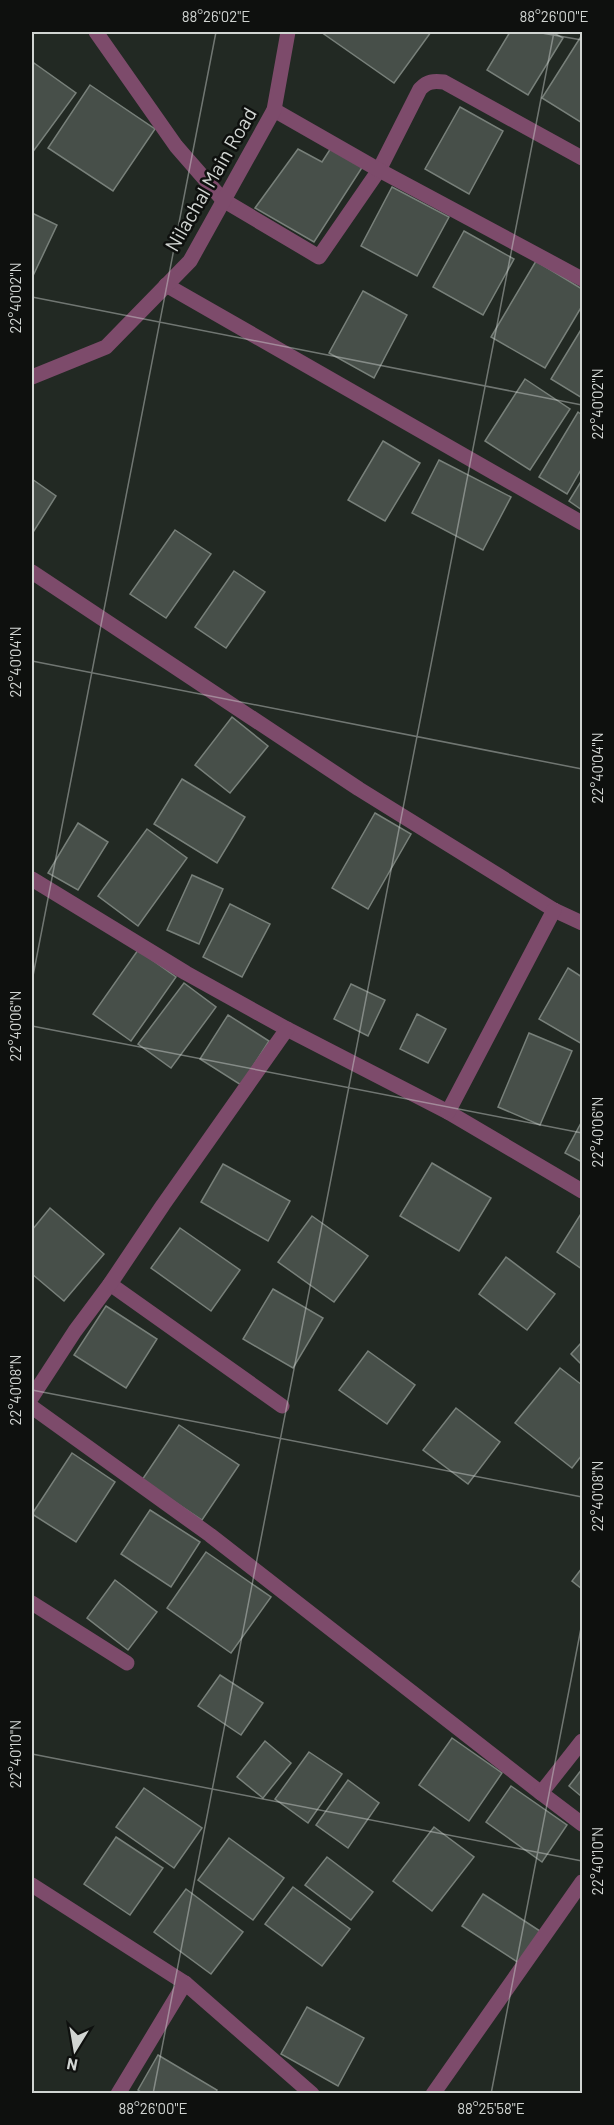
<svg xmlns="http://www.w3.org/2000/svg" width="614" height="2125" font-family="Barlow,sans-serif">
<rect width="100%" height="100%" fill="#222923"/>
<g fill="#474f49" stroke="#78807a" stroke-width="1.5">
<polygon points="321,32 431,32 394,83"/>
<polygon points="510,32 552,32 563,38 528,95 487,70"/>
<polygon points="580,38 582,40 582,123 542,98"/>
<polygon points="34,63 76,93 32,153 32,67"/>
<polygon points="90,85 155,129 113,191 48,148"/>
<polygon points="460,107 503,131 469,194 425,169"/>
<polygon points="331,148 363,166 314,242 255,208 298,149 322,162"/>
<polygon points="392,187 449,217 417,276 361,246"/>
<polygon points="32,213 57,225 32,278"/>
<polygon points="464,231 514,259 483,315 433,287"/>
<polygon points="536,261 582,289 582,306 545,368 491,337"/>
<polygon points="363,291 407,315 374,378 329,353"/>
<polygon points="582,328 582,398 551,379"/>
<polygon points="525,379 570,409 530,470 485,441"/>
<polygon points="578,412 582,415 582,468 567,494 539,477"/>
<polygon points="383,441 420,463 385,521 348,500"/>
<polygon points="439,460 511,497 483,550 412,513"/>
<polygon points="32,479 56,496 32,534"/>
<polygon points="582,480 582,510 569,501"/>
<polygon points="175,530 211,554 166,618 130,594"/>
<polygon points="234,571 265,592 226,648 195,627"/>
<polygon points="232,717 268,746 230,793 195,765"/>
<polygon points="182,779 245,817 217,863 154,824"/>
<polygon points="375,813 411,834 368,909 332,888"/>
<polygon points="78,823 108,842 78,890 48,873"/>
<polygon points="147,829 187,858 138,926 98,896"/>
<polygon points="192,875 223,889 199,944 167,930"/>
<polygon points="230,904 270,924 242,977 203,957"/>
<polygon points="138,950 176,977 131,1041 93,1014"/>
<polygon points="568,968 582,977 582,1044 539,1019"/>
<polygon points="184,983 216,1007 171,1068 138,1044"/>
<polygon points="351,984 385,1000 368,1036 334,1019"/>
<polygon points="417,1014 446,1029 428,1063 400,1049"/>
<polygon points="228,1015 269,1041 241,1085 200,1059"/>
<polygon points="529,1033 572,1051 540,1125 498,1107"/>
<polygon points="582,1121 582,1162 565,1153"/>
<polygon points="432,1163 491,1198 459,1251 400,1216"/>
<polygon points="223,1164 290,1201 268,1241 201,1202"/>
<polygon points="50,1208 104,1254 64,1301 32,1274 32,1230"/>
<polygon points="582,1212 582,1269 557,1252"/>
<polygon points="312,1216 368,1256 334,1302 278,1262"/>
<polygon points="180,1228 240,1270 211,1311 151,1268"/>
<polygon points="506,1257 555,1294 527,1330 479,1294"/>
<polygon points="273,1289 323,1318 293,1368 243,1339"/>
<polygon points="106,1306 157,1339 126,1388 74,1355"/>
<polygon points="582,1342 582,1365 571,1354"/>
<polygon points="368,1351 415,1385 387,1424 339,1390"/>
<polygon points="560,1368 582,1385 582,1455 572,1468 515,1423"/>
<polygon points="456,1408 500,1442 468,1484 423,1450"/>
<polygon points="179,1425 239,1465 202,1520 142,1480"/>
<polygon points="72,1453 115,1482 76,1542 32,1514"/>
<polygon points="150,1510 200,1542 171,1587 121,1554"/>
<polygon points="206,1552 271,1597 231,1653 167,1608"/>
<polygon points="582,1568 582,1589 572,1581"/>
<polygon points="115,1580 157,1612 128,1650 87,1618"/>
<polygon points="220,1675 263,1703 241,1735 198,1706"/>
<polygon points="452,1738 502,1773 469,1821 419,1785"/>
<polygon points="265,1741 291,1763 263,1798 237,1777"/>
<polygon points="309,1752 342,1774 308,1823 275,1799"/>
<polygon points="582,1769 582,1797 569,1786"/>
<polygon points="348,1780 379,1803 348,1848 316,1825"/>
<polygon points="511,1786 567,1825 542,1862 486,1822"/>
<polygon points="144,1788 202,1828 174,1868 116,1827"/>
<polygon points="434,1827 474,1857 432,1911 393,1881"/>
<polygon points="116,1837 163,1868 130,1915 84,1884"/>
<polygon points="229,1838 284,1878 253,1920 198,1880"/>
<polygon points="327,1857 373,1892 351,1920 305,1885"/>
<polygon points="293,1887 350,1929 322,1966 265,1924"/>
<polygon points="186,1889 243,1932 211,1974 154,1932"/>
<polygon points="483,1894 543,1933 522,1965 462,1926"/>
<polygon points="307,2007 364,2038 338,2086 281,2054"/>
<polygon points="158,2055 217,2090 215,2094 144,2094 138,2090"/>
</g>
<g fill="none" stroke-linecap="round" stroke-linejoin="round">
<g stroke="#7d4b6b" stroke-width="15">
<path d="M96 32 176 146 223 200 319 257 379 170 420 89C428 81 433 81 444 82L582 158"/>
<polyline points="274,110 379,170 582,279"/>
<polyline points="166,285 582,523"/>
<polyline points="32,377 106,347 190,261 274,110 288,32"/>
<polyline points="32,572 359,789 554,910 582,923"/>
<polyline points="32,879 186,973 287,1029 448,1112 582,1191"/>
<polyline points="448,1112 554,910"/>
<polyline points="110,1284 282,1406"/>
<polyline points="32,1397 75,1331 110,1284 163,1205 287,1029"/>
<polyline points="32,1407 210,1535 541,1793"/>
<polyline points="32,1603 127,1663"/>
<polyline points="582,1741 541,1793 582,1824"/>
<polyline points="32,1885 185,1983 312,2094"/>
<polyline points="118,2094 185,1983"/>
<polyline points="433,2094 582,1882"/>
</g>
</g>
<path fill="none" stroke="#d1d5d2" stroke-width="1.5" stroke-opacity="0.45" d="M536 32 582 40M32 297 582 405M32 661 582 769M32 981 216 32M32 1026 582 1133M32 1390 582 1497M32 1754 582 1861M153 2094 554 32M491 2094 582 1623"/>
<g text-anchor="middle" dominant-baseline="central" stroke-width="5" stroke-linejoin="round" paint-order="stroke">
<g font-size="20" fill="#d1d5d2" stroke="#0e100e">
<text transform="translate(210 179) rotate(-60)">Nilachal Main Road</text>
</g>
</g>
<rect width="614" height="2125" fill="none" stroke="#0e100e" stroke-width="66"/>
<g transform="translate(75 2050) rotate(191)" stroke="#0e100e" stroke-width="4.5" paint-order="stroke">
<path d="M0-4.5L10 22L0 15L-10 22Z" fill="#d1d5d2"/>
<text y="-9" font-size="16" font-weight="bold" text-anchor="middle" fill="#d1d5d2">N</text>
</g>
<rect x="33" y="33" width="548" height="2059" fill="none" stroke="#d1d5d2" stroke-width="2"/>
<g font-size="15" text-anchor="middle" fill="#d1d5d2">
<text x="216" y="22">88°26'02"E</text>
<text x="554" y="22">88°26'00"E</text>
<text transform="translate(16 298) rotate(-90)" y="5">22°40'02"N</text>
<text transform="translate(598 404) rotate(-90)" y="5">22°40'02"N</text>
<text transform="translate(16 662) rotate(-90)" y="5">22°40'04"N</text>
<text transform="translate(598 768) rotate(-90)" y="5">22°40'04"N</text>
<text transform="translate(16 1026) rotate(-90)" y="5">22°40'06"N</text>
<text transform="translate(598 1132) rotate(-90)" y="5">22°40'06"N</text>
<text transform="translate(16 1390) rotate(-90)" y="5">22°40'08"N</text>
<text transform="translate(598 1496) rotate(-90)" y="5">22°40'08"N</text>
<text transform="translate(16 1754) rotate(-90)" y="5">22°40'10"N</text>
<text transform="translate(598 1861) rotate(-90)" y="5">22°40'10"N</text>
<text x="153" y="2114">88°26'00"E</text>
<text x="491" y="2114">88°25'58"E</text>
</g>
</svg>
